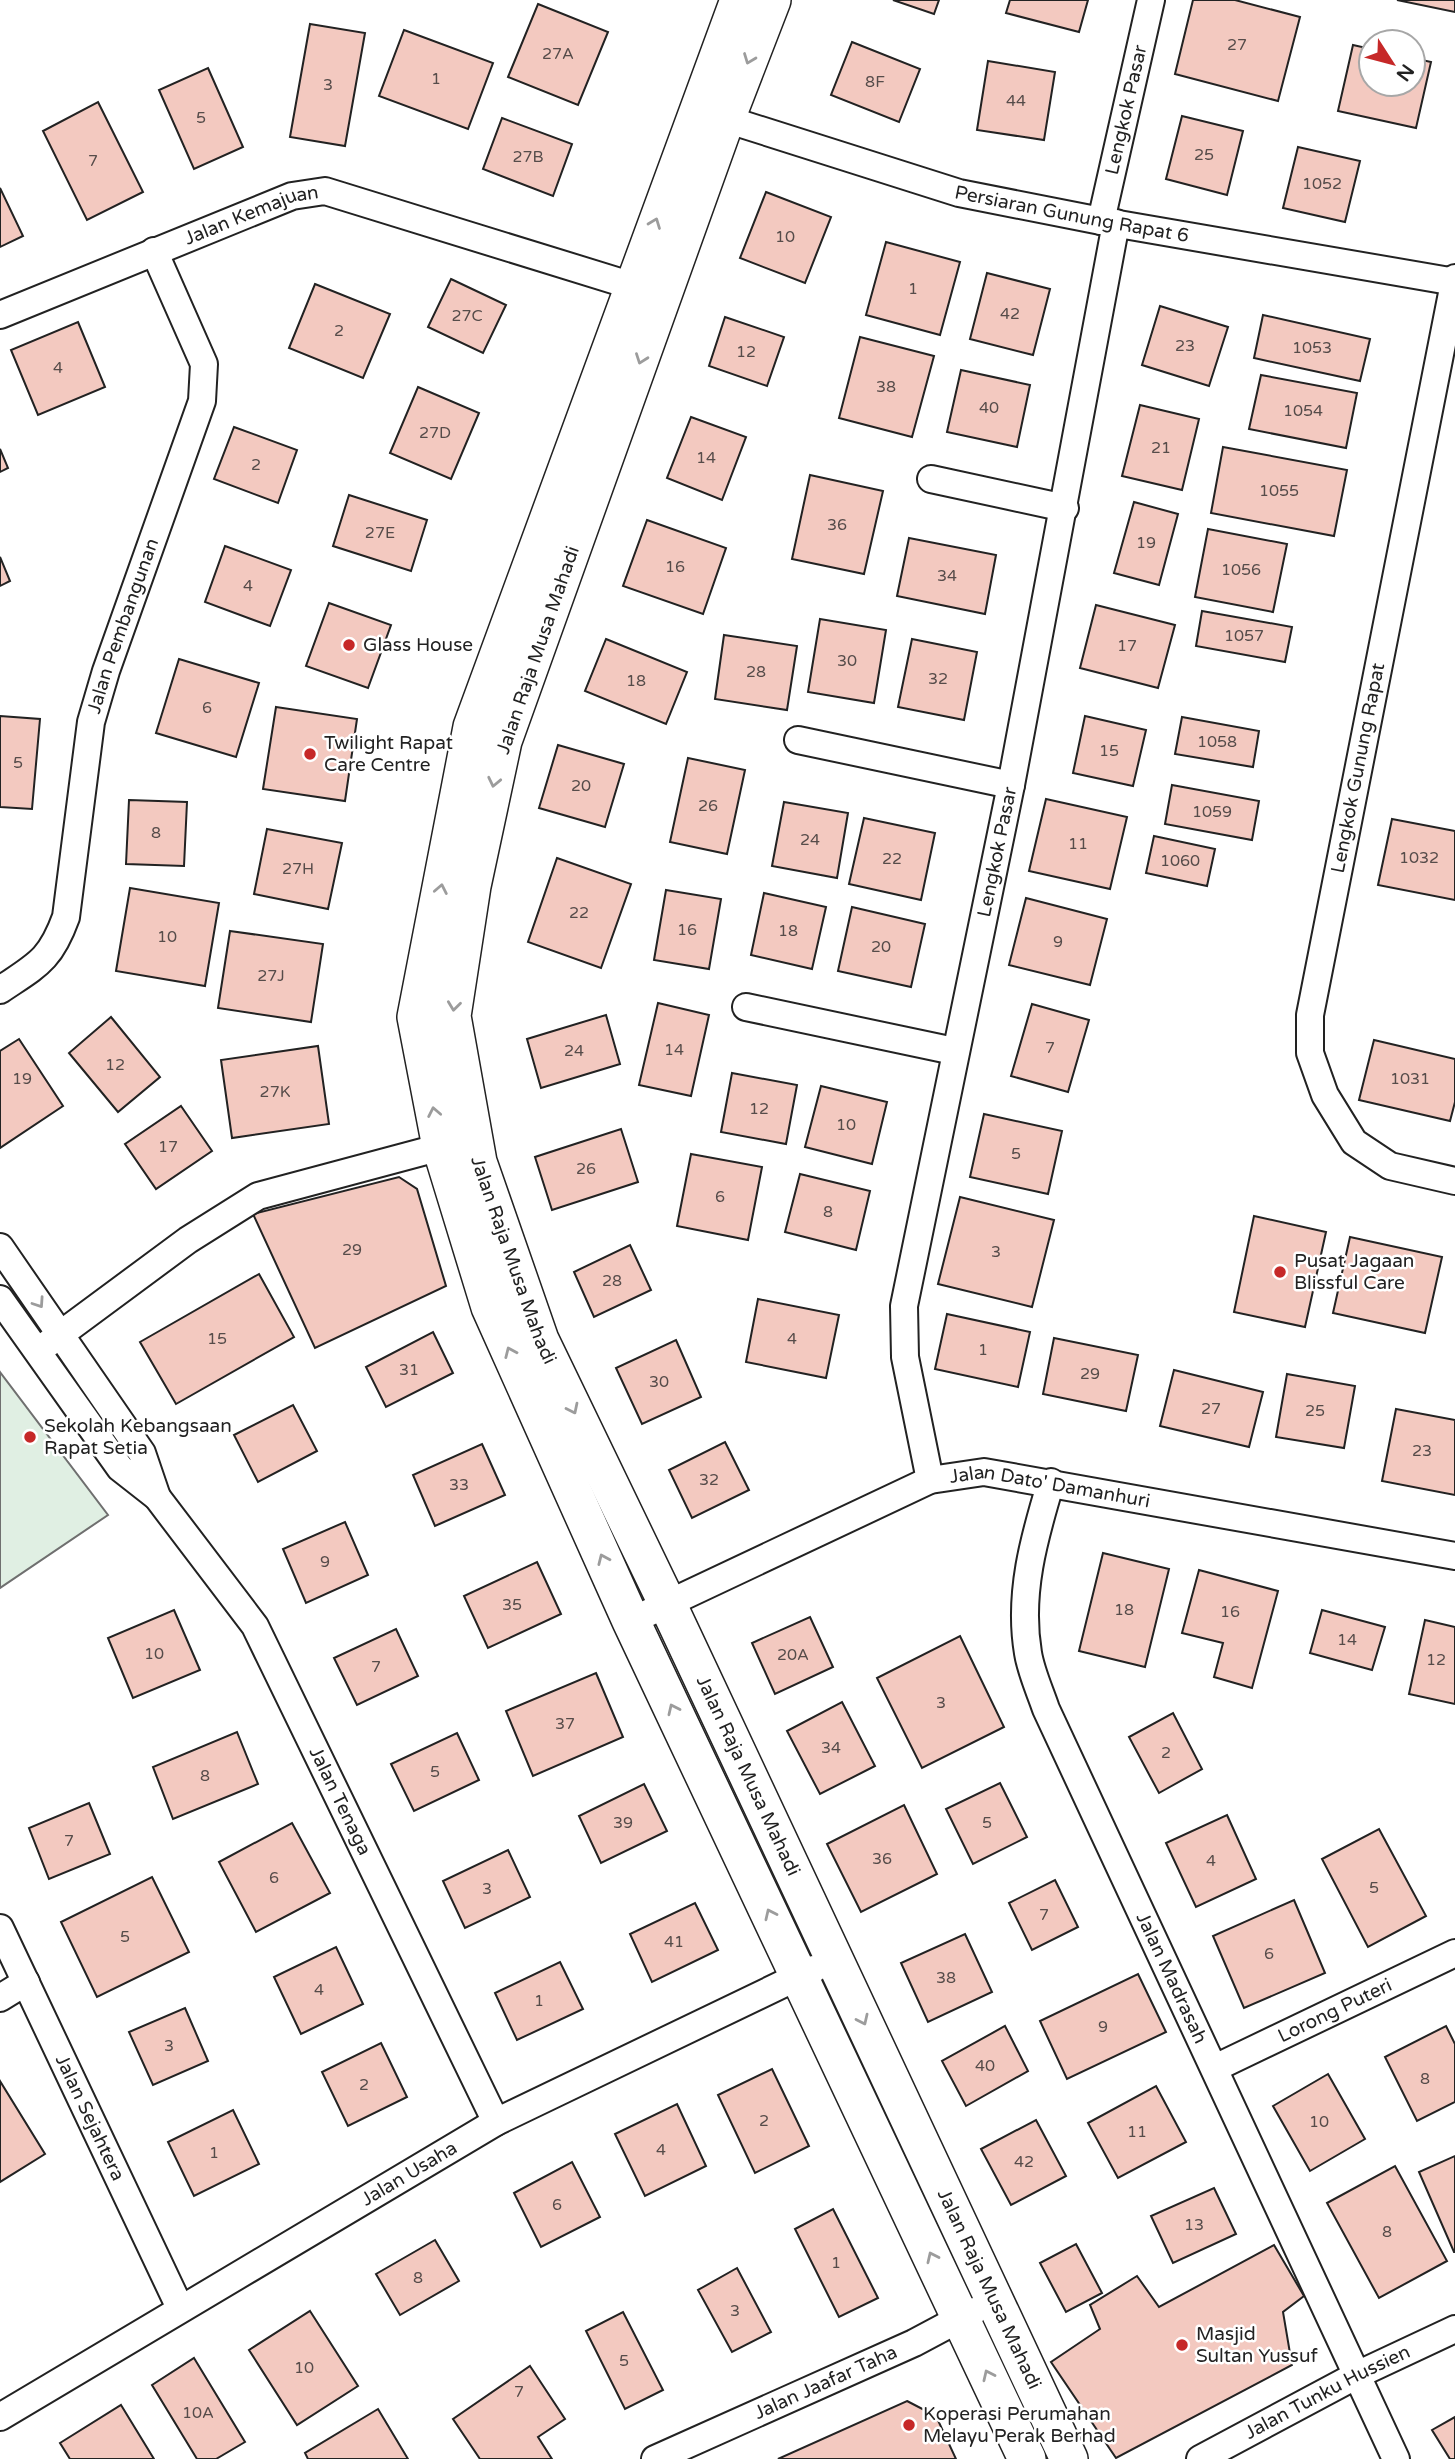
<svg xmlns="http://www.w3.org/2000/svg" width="1455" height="2459" font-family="'Varela Round',sans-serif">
<rect width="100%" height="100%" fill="#fff"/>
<polygon fill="#e0efe3" stroke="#6f6f6f" stroke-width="2" points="0,1372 108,1515 0,1588"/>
<g fill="#f3c9c0" stroke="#222" stroke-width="2">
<polygon points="893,0 939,0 934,14"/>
<polygon points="1010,0 1088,0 1079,32 1006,13"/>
<polygon points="1193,0 1235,0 1300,17 1278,101 1175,74"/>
<polygon points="1397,0 1455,0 1455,12"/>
<polygon points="538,4 608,32 578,105 508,77"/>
<polygon points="310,24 365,33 345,146 290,137"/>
<polygon points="404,30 493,63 468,129 379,96"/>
<polygon points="852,42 920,69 899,122 831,95"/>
<polygon points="1353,45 1371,49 1371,84 1413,84 1413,58 1431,62 1416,128 1338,111"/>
<polygon points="988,61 1055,72 1044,140 977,130"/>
<polygon points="208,68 243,147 194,169 159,90"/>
<polygon points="98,102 143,192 87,220 43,131"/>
<polygon points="1182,116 1243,131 1227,195 1166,179"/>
<polygon points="502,118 572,144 553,196 483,169"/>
<polygon points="1298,147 1360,161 1345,222 1283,208"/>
<polygon points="0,188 23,236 0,247"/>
<polygon points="766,192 831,217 805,283 740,258"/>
<polygon points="886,242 960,262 940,335 866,315"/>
<polygon points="987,273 1050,289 1033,355 970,339"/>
<polygon points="451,279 506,305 483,353 428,327"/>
<polygon points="315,284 390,314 363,378 289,348"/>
<polygon points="1160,306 1228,327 1209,386 1142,365"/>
<polygon points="1263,315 1370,339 1360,381 1254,358"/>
<polygon points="725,317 784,337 767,386 709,366"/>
<polygon points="78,322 105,387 38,415 11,350"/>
<polygon points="860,337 934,356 912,437 839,418"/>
<polygon points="961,370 1030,385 1017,447 947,432"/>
<polygon points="1261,375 1357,393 1346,448 1249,429"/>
<polygon points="418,387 479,413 451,479 390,453"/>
<polygon points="1140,405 1199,419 1182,490 1122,476"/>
<polygon points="691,417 746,437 722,500 667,478"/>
<polygon points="234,427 297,450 278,503 214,479"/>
<polygon points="1223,447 1347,470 1334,536 1211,513"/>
<polygon points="0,449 8,468 0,472"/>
<polygon points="810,475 883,491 864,574 792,559"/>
<polygon points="349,495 427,520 411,571 333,546"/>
<polygon points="1134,502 1178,514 1159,585 1114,573"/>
<polygon points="647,520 726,548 703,614 623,586"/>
<polygon points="1208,529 1287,544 1273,612 1195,597"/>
<polygon points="909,538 996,555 985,614 897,596"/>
<polygon points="225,546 291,570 270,626 205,602"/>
<polygon points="0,557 10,581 0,586"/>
<polygon points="329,603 391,625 368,688 306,666"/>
<polygon points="1096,605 1175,625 1158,688 1080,668"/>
<polygon points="1202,611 1292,627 1285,662 1196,646"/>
<polygon points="820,619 886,630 874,703 808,692"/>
<polygon points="724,635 797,646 787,710 715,699"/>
<polygon points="606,639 687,672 666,724 585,691"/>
<polygon points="912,639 977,652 964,720 898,707"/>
<polygon points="179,659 259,683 236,757 156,733"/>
<polygon points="276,707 357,719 345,801 263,789"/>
<polygon points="0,716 40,719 32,809 0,807"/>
<polygon points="1085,716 1146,730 1133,786 1073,773"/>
<polygon points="1182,717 1259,731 1253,767 1175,754"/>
<polygon points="558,745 624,764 605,827 539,808"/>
<polygon points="688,758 745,770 727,854 670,842"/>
<polygon points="1172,785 1259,801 1252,840 1165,824"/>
<polygon points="1046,799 1127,817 1110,889 1029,871"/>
<polygon points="129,800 187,802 184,866 126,864"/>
<polygon points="784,802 848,813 837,878 772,866"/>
<polygon points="864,818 935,833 921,900 849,884"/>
<polygon points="1392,819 1455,831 1455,900 1378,885"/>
<polygon points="267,829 342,843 328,909 254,894"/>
<polygon points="1154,836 1215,849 1207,886 1146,873"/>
<polygon points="557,858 631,884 601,968 528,942"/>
<polygon points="130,888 219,903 205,986 116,971"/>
<polygon points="666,890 721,899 709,969 654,960"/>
<polygon points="764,893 826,907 812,969 751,955"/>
<polygon points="1026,898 1107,919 1090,985 1009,965"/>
<polygon points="852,907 925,924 911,987 838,971"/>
<polygon points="230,931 323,944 311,1022 218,1008"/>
<polygon points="658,1003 709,1015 691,1096 639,1085"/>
<polygon points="1032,1004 1089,1020 1068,1092 1011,1076"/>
<polygon points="606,1015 620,1064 541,1088 527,1039"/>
<polygon points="111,1017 160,1077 118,1112 69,1053"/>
<polygon points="19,1039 63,1106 0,1148 0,1051"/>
<polygon points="1374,1040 1455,1059 1455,1102 1450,1121 1359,1100"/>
<polygon points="318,1046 329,1124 232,1138 221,1060"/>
<polygon points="732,1073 797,1085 786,1144 721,1132"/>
<polygon points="821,1086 887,1102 872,1164 805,1147"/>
<polygon points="181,1106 212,1151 156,1189 125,1144"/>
<polygon points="984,1114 1062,1131 1048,1194 970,1177"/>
<polygon points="621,1129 638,1182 552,1210 535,1157"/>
<polygon points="691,1154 762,1167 748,1240 677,1226"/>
<polygon points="800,1174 870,1191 856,1250 785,1232"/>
<polygon points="399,1177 417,1189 446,1286 315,1348 253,1214"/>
<polygon points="960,1197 1054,1220 1032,1307 938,1284"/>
<polygon points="1254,1216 1326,1232 1305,1327 1234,1312"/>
<polygon points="1350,1237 1442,1257 1425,1333 1333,1313"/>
<polygon points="630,1245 651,1290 594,1317 574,1272"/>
<polygon points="259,1274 294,1337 176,1404 140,1342"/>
<polygon points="758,1299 839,1315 826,1378 746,1362"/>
<polygon points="947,1314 1030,1332 1018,1387 935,1369"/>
<polygon points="433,1332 453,1373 386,1407 366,1367"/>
<polygon points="1054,1338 1138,1355 1126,1411 1043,1394"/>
<polygon points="676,1340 701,1397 642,1424 616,1368"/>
<polygon points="1174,1370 1263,1392 1249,1447 1160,1426"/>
<polygon points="1287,1374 1355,1386 1344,1448 1276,1437"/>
<polygon points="293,1405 317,1451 258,1482 234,1435"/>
<polygon points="1396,1409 1455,1420 1455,1495 1382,1481"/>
<polygon points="725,1442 749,1490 692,1518 669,1470"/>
<polygon points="482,1444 505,1495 435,1526 413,1475"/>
<polygon points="345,1522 368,1575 306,1603 283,1549"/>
<polygon points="1103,1553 1169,1569 1145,1667 1079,1651"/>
<polygon points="537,1562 561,1614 488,1648 464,1596"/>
<polygon points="1199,1570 1278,1591 1252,1688 1214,1677 1223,1643 1182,1633"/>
<polygon points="174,1610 200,1670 133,1698 108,1638"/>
<polygon points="1322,1610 1385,1627 1372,1670 1310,1653"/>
<polygon points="810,1617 833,1667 775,1694 752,1643"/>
<polygon points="1425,1620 1455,1627 1455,1704 1409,1694"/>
<polygon points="396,1629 418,1676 357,1705 334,1658"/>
<polygon points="960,1636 1004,1727 922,1768 877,1678"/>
<polygon points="596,1673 623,1737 533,1776 506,1711"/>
<polygon points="842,1702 875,1766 820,1794 787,1731"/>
<polygon points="1173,1713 1202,1769 1159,1793 1129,1737"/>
<polygon points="237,1732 258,1784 173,1819 153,1767"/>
<polygon points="457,1733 479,1780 414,1811 391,1764"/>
<polygon points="1000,1783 1027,1837 973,1864 946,1809"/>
<polygon points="644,1784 667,1831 601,1863 579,1816"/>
<polygon points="89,1803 110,1854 49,1879 29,1828"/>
<polygon points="904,1805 937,1874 861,1912 827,1844"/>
<polygon points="1227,1815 1256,1879 1196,1907 1166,1843"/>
<polygon points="292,1823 330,1893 256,1932 219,1862"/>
<polygon points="1379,1829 1426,1916 1368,1947 1322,1859"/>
<polygon points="508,1850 530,1897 465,1928 443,1881"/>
<polygon points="152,1877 189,1952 97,1997 61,1922"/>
<polygon points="1055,1880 1078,1927 1032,1950 1009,1903"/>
<polygon points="1294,1900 1325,1973 1244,2008 1213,1936"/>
<polygon points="695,1903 718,1950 652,1982 630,1934"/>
<polygon points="965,1934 992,1992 928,2022 901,1963"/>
<polygon points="336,1947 363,2004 301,2034 274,1977"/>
<polygon points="560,1962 583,2009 517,2040 495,1993"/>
<polygon points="1138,1974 1166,2032 1067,2079 1040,2021"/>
<polygon points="185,2008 208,2061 153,2085 129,2032"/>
<polygon points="1005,2026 1028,2071 966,2106 942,2061"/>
<polygon points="1446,2026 1455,2044 1455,2102 1417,2121 1385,2057"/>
<polygon points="381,2043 407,2097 348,2126 322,2072"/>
<polygon points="772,2069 809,2146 755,2173 718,2095"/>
<polygon points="1328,2074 1365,2139 1310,2171 1273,2106"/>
<polygon points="0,2081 45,2154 0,2182"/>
<polygon points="1156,2086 1186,2142 1118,2178 1088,2123"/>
<polygon points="677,2104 706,2166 645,2196 615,2134"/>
<polygon points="233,2110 259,2164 194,2196 168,2142"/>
<polygon points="1036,2120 1066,2176 1011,2205 981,2149"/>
<polygon points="1455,2156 1455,2252 1454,2252 1419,2172"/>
<polygon points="572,2162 600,2217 541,2247 514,2193"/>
<polygon points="1395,2166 1447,2261 1379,2298 1327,2203"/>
<polygon points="1214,2188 1236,2234 1173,2263 1151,2216"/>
<polygon points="833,2209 878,2298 839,2317 795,2229"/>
<polygon points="435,2240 459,2281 400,2315 376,2274"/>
<polygon points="1076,2244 1102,2293 1066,2312 1040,2263"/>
<polygon points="1274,2245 1304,2296 1283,2312 1292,2365 1116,2458 1051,2362 1100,2329 1090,2305 1137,2276 1159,2307"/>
<polygon points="737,2268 771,2332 732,2352 698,2290"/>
<polygon points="310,2311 358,2386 297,2425 249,2350"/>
<polygon points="623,2312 663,2390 625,2409 586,2331"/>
<polygon points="194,2358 245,2442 216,2459 197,2459 152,2385"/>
<polygon points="530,2366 565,2419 538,2437 552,2459 480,2459 453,2419"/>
<polygon points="907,2401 936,2416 956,2459 778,2459"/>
<polygon points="121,2405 154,2459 70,2459 60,2443"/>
<polygon points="378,2409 408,2459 308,2459 305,2453"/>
<polygon points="1455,2417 1455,2459 1450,2459 1432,2430"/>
</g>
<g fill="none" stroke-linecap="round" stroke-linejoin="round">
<defs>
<g id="street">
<path id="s1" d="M710 114 959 193 1101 221 1455 282"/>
<path id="s2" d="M1101 221 1151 0"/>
<polyline points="1455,278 1310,1015 1310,1053 1325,1095 1354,1142 1390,1166 1455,1181"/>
<path id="s3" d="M0 315 292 196 325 191 649 291"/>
<polyline points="931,479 1065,508"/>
<polyline points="798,740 1011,785"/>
<path id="s4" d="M0 990C37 965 50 961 66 917L91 722 106 671 202 401 204 364 154 251"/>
<polyline points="746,1007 954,1051"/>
<polyline points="0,1247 142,1453 157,1497"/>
<path id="s5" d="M0 1299 120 1468 157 1497 255 1626 496 2122"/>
<polyline points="38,1351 188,1240 258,1196 441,1147"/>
<path id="s6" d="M930 1480 905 1357 904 1306 1011 785 1116 223"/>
<path id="s7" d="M1051 1482C1034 1538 1018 1594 1028 1653 1031 1672 1040 1691 1046 1709L1396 2459"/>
<path id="s8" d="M631 1621 930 1480 984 1472 1455 1556"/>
<path id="s9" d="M0 1928 180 2308"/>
<polyline points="0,1998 26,1982"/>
<path id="s10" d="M1215 2068 1455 1953"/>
<path id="s11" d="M0 2417 496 2122 814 1969"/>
<path id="s12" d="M655 2459 914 2343 974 2311"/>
<path id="s13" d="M1200 2459 1359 2374 1455 2329"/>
</g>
<g id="secondary">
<polyline points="739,0 472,727 416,1017 441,1147 490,1307 631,1621 1027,2459"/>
<path id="s14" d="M772 0 726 119 503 741 472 886 452 1016 478 1162 540 1340 667 1603 1069 2459"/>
</g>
</defs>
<use href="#street" stroke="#222" stroke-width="30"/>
<use href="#secondary" stroke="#222" stroke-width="40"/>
<use href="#street" stroke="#fff" stroke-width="26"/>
<use href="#secondary" stroke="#fff" stroke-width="37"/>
</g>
<defs><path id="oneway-chevron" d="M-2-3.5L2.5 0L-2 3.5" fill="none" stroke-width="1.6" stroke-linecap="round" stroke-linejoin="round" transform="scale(1.75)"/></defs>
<g stroke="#9c9c9c">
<use href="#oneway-chevron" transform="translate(749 59) rotate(111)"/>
<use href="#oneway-chevron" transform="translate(655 223) rotate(-69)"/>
<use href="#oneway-chevron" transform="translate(641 359) rotate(110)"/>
<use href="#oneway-chevron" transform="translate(494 782) rotate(102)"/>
<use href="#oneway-chevron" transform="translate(441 889) rotate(-79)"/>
<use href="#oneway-chevron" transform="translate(454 1006) rotate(97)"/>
<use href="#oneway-chevron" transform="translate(434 1112) rotate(-101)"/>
<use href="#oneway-chevron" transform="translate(39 1303) rotate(56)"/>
<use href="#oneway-chevron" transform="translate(510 1352) rotate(-114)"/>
<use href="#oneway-chevron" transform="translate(573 1409) rotate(64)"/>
<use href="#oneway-chevron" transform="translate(603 1559) rotate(-114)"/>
<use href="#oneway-chevron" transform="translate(673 1709) rotate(-115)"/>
<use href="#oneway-chevron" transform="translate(770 1914) rotate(-115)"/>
<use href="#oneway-chevron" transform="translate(863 2020) rotate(65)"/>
<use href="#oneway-chevron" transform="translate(932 2257) rotate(-115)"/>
<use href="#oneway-chevron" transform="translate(988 2375) rotate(-115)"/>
</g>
<g fill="#c62828" stroke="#fff" stroke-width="2.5">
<circle cx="349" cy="645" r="7"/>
<circle cx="310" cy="754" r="7"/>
<circle cx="1280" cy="1272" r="7"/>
<circle cx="30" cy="1437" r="7"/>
<circle cx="1182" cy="2345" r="7"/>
<circle cx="909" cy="2425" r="7"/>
</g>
<g text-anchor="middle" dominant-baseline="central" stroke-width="5" stroke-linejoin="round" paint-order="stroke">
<g font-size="16" fill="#564c4a">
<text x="1237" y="45">27</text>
<text x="558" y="54">27A</text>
<text x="436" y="79">1</text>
<text x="875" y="82">8F</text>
<text x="328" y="85">3</text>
<text x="1016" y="101">44</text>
<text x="201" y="118">5</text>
<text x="1204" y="155">25</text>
<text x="528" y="157">27B</text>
<text x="93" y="161">7</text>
<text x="1322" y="184">1052</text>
<text x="785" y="237">10</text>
<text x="913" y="289">1</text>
<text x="1010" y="314">42</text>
<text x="467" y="316">27C</text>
<text x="339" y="331">2</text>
<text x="1185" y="346">23</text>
<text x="1312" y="348">1053</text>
<text x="746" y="352">12</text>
<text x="58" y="368">4</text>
<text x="886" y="387">38</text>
<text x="989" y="408">40</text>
<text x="1303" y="411">1054</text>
<text x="435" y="433">27D</text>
<text x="1161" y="448">21</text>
<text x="706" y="458">14</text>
<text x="256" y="465">2</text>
<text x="1279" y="491">1055</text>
<text x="837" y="525">36</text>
<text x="380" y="533">27E</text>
<text x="1146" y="543">19</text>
<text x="675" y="567">16</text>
<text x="1241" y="570">1056</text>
<text x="947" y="576">34</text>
<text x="248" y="586">4</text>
<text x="1244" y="636">1057</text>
<text x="1127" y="646">17</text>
<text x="847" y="661">30</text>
<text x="756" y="672">28</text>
<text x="938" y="679">32</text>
<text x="636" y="681">18</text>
<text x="207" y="708">6</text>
<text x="1217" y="742">1058</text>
<text x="1109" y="751">15</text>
<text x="18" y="763">5</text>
<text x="581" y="786">20</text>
<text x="708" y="806">26</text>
<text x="1212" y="812">1059</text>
<text x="156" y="833">8</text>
<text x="810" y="840">24</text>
<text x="1078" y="844">11</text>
<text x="1419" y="858">1032</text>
<text x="892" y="859">22</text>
<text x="1180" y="861">1060</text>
<text x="298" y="869">27H</text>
<text x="579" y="913">22</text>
<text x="687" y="930">16</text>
<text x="788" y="931">18</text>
<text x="167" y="937">10</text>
<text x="1058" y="942">9</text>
<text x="881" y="947">20</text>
<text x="271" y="976">27J</text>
<text x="1050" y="1048">7</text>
<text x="674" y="1050">14</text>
<text x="574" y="1051">24</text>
<text x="115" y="1065">12</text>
<text x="22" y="1079">19</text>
<text x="1410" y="1079">1031</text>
<text x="275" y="1092">27K</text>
<text x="759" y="1109">12</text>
<text x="846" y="1125">10</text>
<text x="168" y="1147">17</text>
<text x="1016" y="1154">5</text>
<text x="586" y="1169">26</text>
<text x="720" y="1197">6</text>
<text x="828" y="1212">8</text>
<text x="352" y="1250">29</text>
<text x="996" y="1252">3</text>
<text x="612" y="1281">28</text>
<text x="217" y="1339">15</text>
<text x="792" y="1339">4</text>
<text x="983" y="1350">1</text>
<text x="409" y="1370">31</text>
<text x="1090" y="1374">29</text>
<text x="659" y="1382">30</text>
<text x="1211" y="1409">27</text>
<text x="1315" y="1411">25</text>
<text x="1422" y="1451">23</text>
<text x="709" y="1480">32</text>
<text x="459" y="1485">33</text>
<text x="325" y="1562">9</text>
<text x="512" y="1605">35</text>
<text x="1124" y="1610">18</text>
<text x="1230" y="1612">16</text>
<text x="1347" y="1640">14</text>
<text x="154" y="1654">10</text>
<text x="793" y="1655">20A</text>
<text x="1436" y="1660">12</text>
<text x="376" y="1667">7</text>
<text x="941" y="1703">3</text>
<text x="565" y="1724">37</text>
<text x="831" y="1748">34</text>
<text x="1166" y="1753">2</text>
<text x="435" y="1772">5</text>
<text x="205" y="1776">8</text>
<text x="623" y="1823">39</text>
<text x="987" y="1823">5</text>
<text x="69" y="1841">7</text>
<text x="882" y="1859">36</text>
<text x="1211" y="1861">4</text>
<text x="274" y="1878">6</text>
<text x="1374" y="1888">5</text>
<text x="487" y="1889">3</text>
<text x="1044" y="1915">7</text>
<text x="125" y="1937">5</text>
<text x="674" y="1942">41</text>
<text x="1269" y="1954">6</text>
<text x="946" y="1978">38</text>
<text x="319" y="1990">4</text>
<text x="539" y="2001">1</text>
<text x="1103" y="2027">9</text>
<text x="169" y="2046">3</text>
<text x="985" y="2066">40</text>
<text x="1425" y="2079">8</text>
<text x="364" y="2085">2</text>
<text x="764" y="2121">2</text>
<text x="1319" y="2122">10</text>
<text x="1137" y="2132">11</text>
<text x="661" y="2150">4</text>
<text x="214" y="2153">1</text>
<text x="1024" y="2162">42</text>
<text x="557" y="2205">6</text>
<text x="1194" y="2225">13</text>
<text x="1387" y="2232">8</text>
<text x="836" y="2263">1</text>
<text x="418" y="2278">8</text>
<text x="735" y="2311">3</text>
<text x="624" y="2361">5</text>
<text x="304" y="2368">10</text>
<text x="519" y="2392">7</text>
<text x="198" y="2413">10A</text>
</g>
<g font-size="19" fill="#222" stroke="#fff">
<text stroke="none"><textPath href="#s2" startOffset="114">Lengkok Pasar</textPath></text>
<text stroke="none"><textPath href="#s1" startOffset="376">Persiaran Gunung Rapat 6</textPath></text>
<text stroke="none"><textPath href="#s3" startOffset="271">Jalan Kemajuan</textPath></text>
<text stroke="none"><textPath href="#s4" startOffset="399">Jalan Pembangunan</textPath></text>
<text transform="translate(538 650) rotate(-71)">Jalan Raja Musa Mahadi</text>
<text transform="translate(1358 768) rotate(-79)">Lengkok Gunung Rapat</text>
<text stroke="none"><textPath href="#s6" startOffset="640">Lengkok Pasar</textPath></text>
<text stroke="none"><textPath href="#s14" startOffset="1321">Jalan Raja Musa Mahadi</textPath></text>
<text stroke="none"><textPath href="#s8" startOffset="452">Jalan Dato' Damanhuri</textPath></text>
<text stroke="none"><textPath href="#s14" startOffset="1888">Jalan Raja Musa Mahadi</textPath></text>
<text stroke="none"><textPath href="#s5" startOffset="611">Jalan Tenaga</textPath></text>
<text stroke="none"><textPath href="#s7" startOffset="530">Jalan Madrasah</textPath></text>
<text stroke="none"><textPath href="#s10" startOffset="133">Lorong Puteri</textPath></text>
<text stroke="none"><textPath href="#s9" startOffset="210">Jalan Sejahtera</textPath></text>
<text stroke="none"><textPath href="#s11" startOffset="476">Jalan Usaha</textPath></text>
<text stroke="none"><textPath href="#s14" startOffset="2455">Jalan Raja Musa Mahadi</textPath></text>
<text stroke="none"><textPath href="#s12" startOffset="187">Jalan Jaafar Taha</textPath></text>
<text stroke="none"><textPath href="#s13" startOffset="144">Jalan Tunku Hussien</textPath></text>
</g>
<g font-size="19" fill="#222" stroke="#fff" text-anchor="start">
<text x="363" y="645">Glass House</text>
<text x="324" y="743">Twilight Rapat<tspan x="324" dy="22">Care Centre</tspan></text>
<text x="1294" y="1261">Pusat Jagaan<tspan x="1294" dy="22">Blissful Care</tspan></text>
<text x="44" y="1426">Sekolah Kebangsaan<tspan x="44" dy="22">Rapat Setia</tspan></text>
<text x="1196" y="2334">Masjid<tspan x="1196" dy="22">Sultan Yussuf</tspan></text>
<text x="923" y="2414">Koperasi Perumahan<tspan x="923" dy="22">Melayu Perak Berhad</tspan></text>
</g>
</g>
<g transform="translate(1392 63) rotate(126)"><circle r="33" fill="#ffffff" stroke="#a7a7a7" stroke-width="2"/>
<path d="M0-5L12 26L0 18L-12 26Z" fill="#c62828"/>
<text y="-10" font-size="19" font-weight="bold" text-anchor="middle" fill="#222222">N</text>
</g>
</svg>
